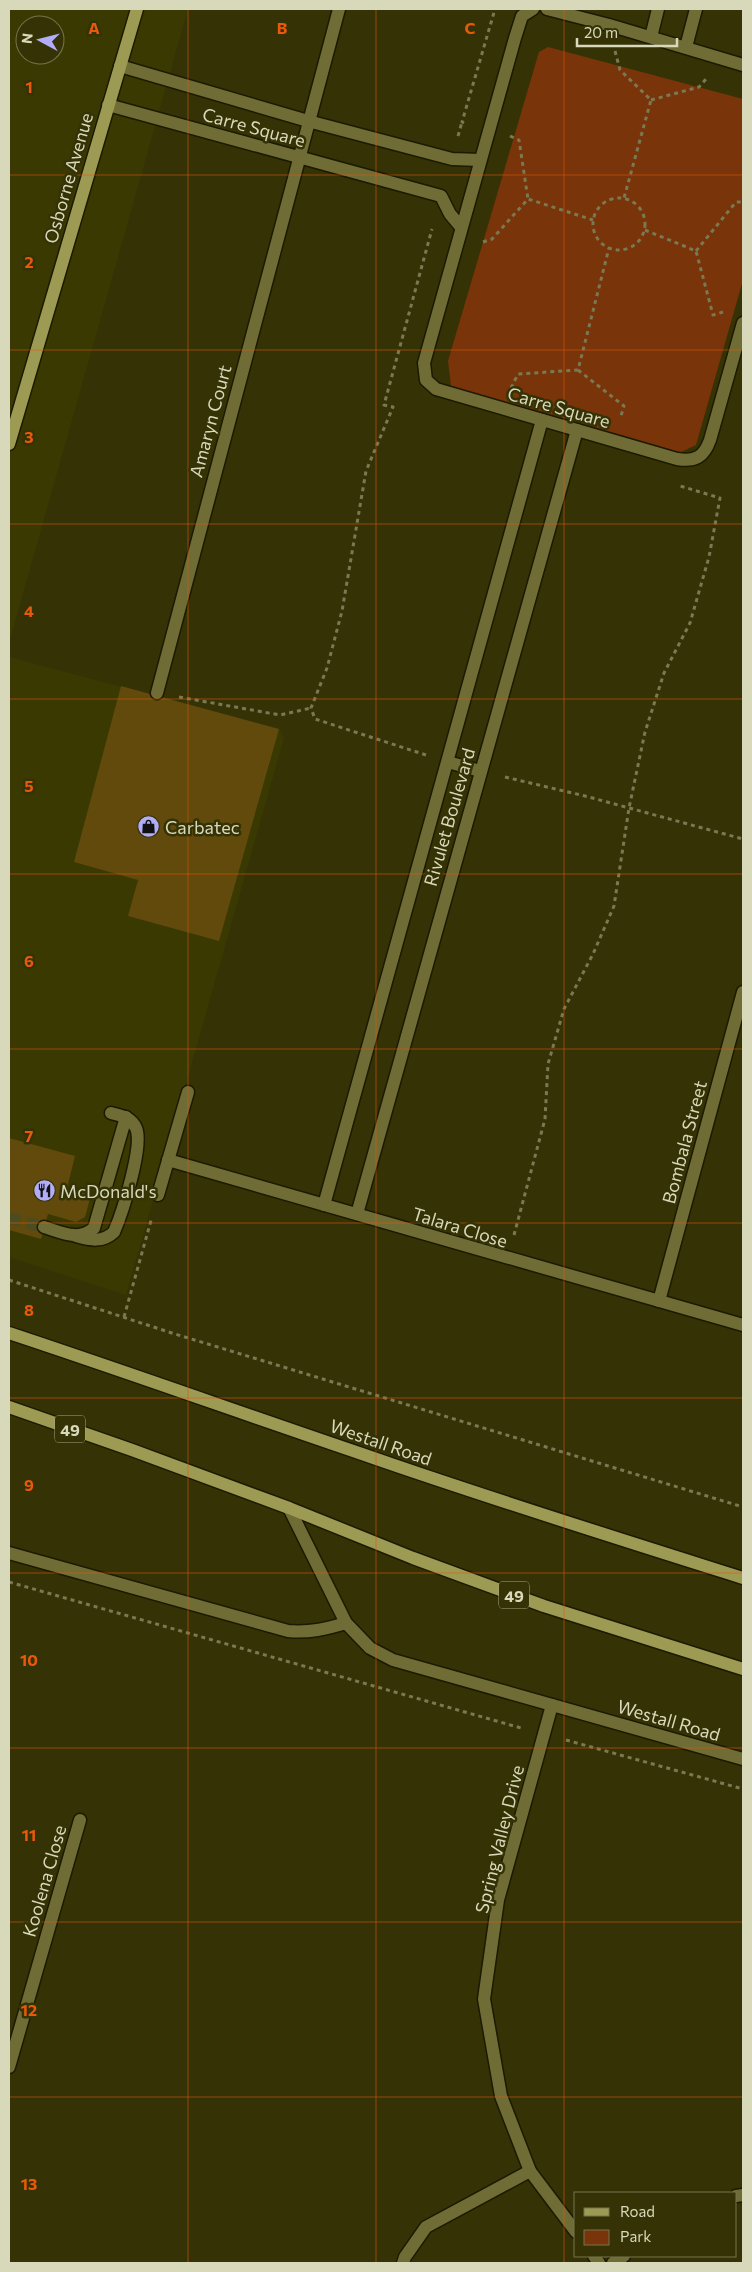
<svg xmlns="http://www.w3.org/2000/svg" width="752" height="2272" font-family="Commissioner,sans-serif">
<rect width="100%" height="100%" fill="#353305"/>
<g fill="#3b3902" fill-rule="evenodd">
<path d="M9 9H188L9 643ZM25 25H55V55H25Z"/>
<polygon points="9,657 279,729 284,738 126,1295 9,1257"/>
</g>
<polygon fill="#793409" points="548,47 743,99 743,280 696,445 679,453 451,386 448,361 539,52"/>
<g fill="#614a0b">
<polygon points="121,686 279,729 219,941 128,916 138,880 74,862"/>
<polygon points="9,1138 75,1156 67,1188 91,1195 85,1217 76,1222 48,1214 41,1239 9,1230"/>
</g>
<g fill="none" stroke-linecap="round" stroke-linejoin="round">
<polyline stroke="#4d4c20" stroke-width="12" stroke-dasharray="12 6" stroke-linecap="butt" points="9,1218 44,1227"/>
<defs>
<g id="minor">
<path d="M533 9 522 16 515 38 424 363 426 380 436 389 677 459C695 462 704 457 710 440L743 323"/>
<polyline points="547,9 609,25 743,65"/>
<polyline points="651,37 658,9"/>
<polyline points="686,47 696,9"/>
<polyline points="120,66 308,121 452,159 480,160"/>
<polyline points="108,105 441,196 450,214 461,227"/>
<polyline points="157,693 339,9"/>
<polyline points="448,762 480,771"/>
<polyline points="168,1160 743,1325"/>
<polyline points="158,1195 188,1092"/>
<polyline points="324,1205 542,420"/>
<polyline points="357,1214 577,430"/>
<path d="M44 1227C61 1232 79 1242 94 1228L126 1117"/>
<path d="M76 1236C90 1240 103 1243 114 1232 122 1214 144 1145 136 1128 131 1117 122 1116 111 1113"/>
<polyline points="659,1301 743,992"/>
<polyline points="289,1508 346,1623 370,1648 393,1660 743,1759"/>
<path d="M9 1553 288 1631C309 1633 326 1629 346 1623"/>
<polyline points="552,1705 498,1900 484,1999 501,2096 530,2171 576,2232"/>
<polyline points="9,2067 80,1820"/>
<polyline points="736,2196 743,2195"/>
<polyline points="594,2256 599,2263"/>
<polyline points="403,2263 405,2257 426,2227 530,2171"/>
<polyline points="613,2263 624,2256"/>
</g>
<g id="major">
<polyline points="9,444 137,9"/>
<path d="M9 1333C127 1372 244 1414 362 1454 488 1498 616 1538 743 1578"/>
<polyline points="9,1407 132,1450 289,1508 413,1558 544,1606 743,1669"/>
</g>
</defs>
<use href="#minor" stroke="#1c1a00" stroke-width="15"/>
<use href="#major" stroke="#1c1a00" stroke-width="15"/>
<g stroke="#7a7953" stroke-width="3" stroke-dasharray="4 4" stroke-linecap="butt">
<polyline points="615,51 620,70 651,100 624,198"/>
<polyline points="651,100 699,87 707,78"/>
<polyline points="464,123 462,122 495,9"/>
<polyline points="458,136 462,122"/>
<polyline points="510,136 519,140 528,199"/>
<circle cx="619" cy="224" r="26"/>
<polyline points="645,230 696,251 713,315 723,312"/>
<polyline points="483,242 492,239 528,199 593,220"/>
<polyline points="696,251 736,202 743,202"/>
<polyline points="578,370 624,406 620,419"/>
<polyline points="511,388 518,374 578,370 609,248"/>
<polyline points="179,697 280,715 311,708"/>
<polyline points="426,755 315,719 311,708 327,668 342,611 366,471 393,407 384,405 432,229"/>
<polyline points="505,777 585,796 743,839"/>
<polyline points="514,1235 545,1119 548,1064 564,1009 593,954 614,906 629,808 645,732 664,673 690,623 709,557 720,498 677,485"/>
<polyline points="9,1280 175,1334 743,1507"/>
<polyline points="124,1317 152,1217"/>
<polyline points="9,1582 521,1728"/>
<polyline points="566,1740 743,1789"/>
</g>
<use href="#minor" stroke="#6f6d35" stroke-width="12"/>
<use href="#major" stroke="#9d9a53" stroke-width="12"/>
</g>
<path fill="none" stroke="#e8590c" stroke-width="1" stroke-opacity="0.55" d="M188 9V2263M376 9V2263M564 9V2263M9 175H743M9 350H743M9 524H743M9 699H743M9 874H743M9 1049H743M9 1223H743M9 1398H743M9 1573H743M9 1748H743M9 1922H743M9 2097H743"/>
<defs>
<symbol id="shop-disc" viewBox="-11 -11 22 22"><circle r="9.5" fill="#b2adf9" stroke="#353305"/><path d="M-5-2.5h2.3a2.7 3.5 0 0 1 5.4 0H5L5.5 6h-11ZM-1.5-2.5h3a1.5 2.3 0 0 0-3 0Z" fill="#111"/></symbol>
<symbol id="restaurant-disc" viewBox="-11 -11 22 22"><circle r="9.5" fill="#b2adf9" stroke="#353305"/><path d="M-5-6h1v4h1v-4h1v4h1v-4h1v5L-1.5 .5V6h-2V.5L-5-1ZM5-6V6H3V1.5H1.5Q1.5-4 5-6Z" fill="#111"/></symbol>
</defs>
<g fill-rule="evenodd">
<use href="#shop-disc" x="136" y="814" width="25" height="25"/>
<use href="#restaurant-disc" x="32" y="1178" width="25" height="25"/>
</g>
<g text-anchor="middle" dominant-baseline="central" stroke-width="5" stroke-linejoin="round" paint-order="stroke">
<g fill="#353305" stroke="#a7a684" stroke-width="1">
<rect x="55" y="1415.5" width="30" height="27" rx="4"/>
<rect x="499" y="1581.5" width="30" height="27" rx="4"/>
</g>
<g font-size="16" font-weight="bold" fill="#d8d8bb">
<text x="70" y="1429">49</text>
<text x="514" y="1595">49</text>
</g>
<g font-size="18" fill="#d8d8bb" stroke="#353305">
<text transform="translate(254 127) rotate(15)">Carre Square</text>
<text transform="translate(68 178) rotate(-74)">Osborne Avenue</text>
<text transform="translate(559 407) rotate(16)">Carre Square</text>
<text transform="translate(210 421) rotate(-75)">Amaryn Court</text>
<text transform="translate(449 817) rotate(-74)">Rivulet Boulevard</text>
<text transform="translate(684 1142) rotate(-75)">Bombala Street</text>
<text transform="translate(460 1227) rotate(17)">Talara Close</text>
<text transform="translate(381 1442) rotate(19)">Westall Road</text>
<text transform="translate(669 1720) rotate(16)">Westall Road</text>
<text transform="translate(499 1839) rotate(-76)">Spring Valley Drive</text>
<text transform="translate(44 1881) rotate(-74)">Koolena Close</text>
</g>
<g font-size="18" fill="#d8d8bb" stroke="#353305" text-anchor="start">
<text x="165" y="827">Carbatec</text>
<text x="60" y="1191">McDonald's</text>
</g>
</g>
<g font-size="16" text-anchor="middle" font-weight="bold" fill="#e8590c" stroke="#353305" stroke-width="5" stroke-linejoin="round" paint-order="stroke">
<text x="94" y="34">A</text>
<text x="282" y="34">B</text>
<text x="470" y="34">C</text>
<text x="29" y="93">1</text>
<text x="29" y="268">2</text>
<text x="29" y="443">3</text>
<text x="29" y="617">4</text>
<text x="29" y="792">5</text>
<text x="29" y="967">6</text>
<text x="29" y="1142">7</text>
<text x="29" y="1316">8</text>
<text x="29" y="1491">9</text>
<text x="29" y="1666">10</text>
<text x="29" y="1841">11</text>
<text x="29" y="2016">12</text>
<text x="29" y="2190">13</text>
</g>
<rect width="752" height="2272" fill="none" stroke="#d8d8bb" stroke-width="20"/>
<rect x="574" y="2192" width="162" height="65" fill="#353305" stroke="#76754e"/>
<rect x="584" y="2208" width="25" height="8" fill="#9d9a53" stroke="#76754e"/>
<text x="620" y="2217" font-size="15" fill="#d8d8bb">Road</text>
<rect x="584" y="2230" width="25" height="15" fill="#793409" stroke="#76754e"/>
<text x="620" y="2242" font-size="15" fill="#d8d8bb">Park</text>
<g transform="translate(40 40) rotate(277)"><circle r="24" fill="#353305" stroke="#76754e"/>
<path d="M0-4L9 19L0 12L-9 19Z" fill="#b2adf9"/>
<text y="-8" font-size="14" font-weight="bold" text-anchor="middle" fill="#d8d8bb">N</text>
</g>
<path d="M577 38v8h100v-8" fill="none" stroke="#d8d8bb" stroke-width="2.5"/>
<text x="584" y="38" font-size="15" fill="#d8d8bb" stroke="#353305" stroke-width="4" paint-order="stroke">20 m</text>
</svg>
